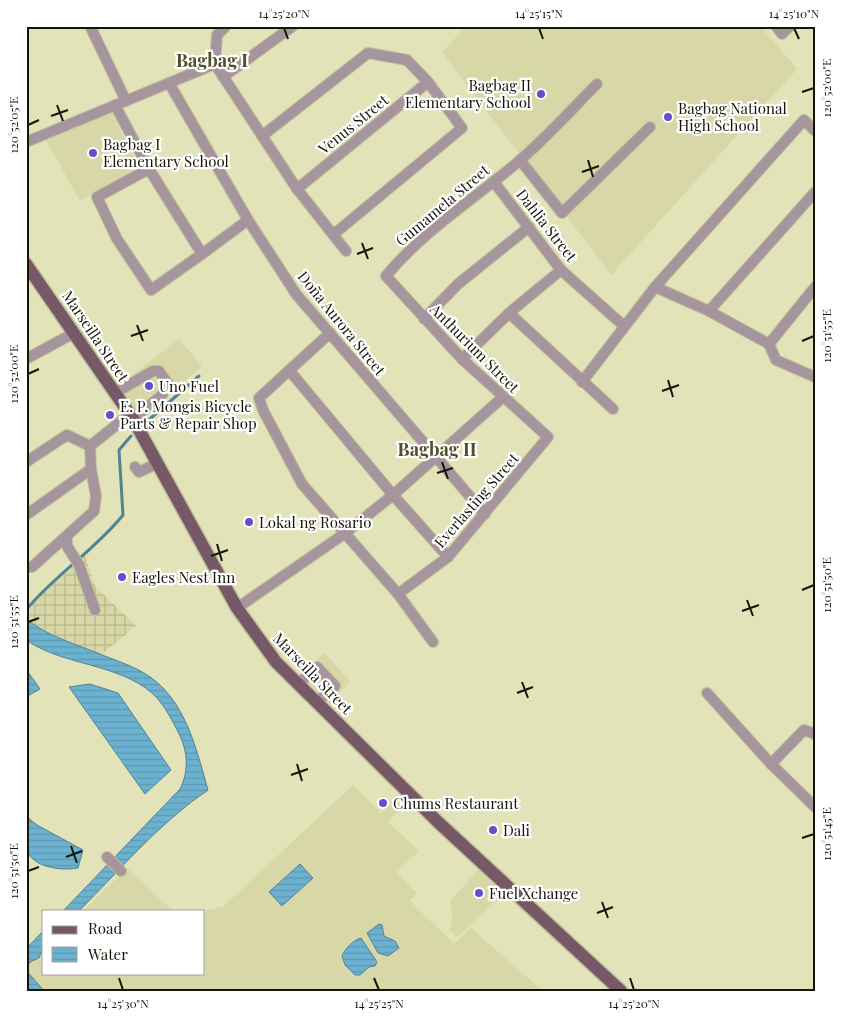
<svg xmlns="http://www.w3.org/2000/svg" width="841" height="1017" font-family="'Playfair Display',serif">
<defs>
<pattern id="industrial-grid" width="8" height="8" patternUnits="userSpaceOnUse" patternTransform="scale(1.25)"><rect width="8" height="8" fill="#d8d7a7"/><path d="M0 4h8M4 0v8" fill="none" stroke="#b9b88e"/></pattern>
<pattern id="water-rules" width="6" height="5" patternUnits="userSpaceOnUse" patternTransform="scale(1.25)"><rect width="6" height="5" fill="#6cb2d0"/><path d="M0 2.5h6" fill="none" stroke="#5d98b1"/></pattern>
</defs>
<rect width="100%" height="100%" fill="#e3e3ba"/>
<g fill="#d8d7a7">
<polygon points="467,26 760,26 797,69 611,275 442,52"/>
<polygon points="111,111 139,168 80,201 45,138"/>
<polygon points="179,339 202,366 140,421 118,386"/>
<polygon points="325,653 350,681 330,705 300,674"/>
<polygon points="353,785 381,813 395,798 403,806 388,822 419,851 396,872 417,893 410,901 454,944 471,928 543,991 44,991 26,970 26,962 44,946 44,973 204,973 204,911 224,906"/>
<polygon points="481,867 507,890 457,937 450,930 452,916 450,901"/>
<polygon points="127,868 173,911 83,911"/>
</g>
<polygon fill="url(#industrial-grid)" points="85,556 95,586 136,626 101,655 53,636 26,619 26,613 40,596"/>
<g fill="url(#water-rules)" stroke="#528394">
<path d="M26 619C47 635 71 643 95 652 111 659 129 664 144 673 185 697 196 748 208 790 159 823 121 869 79 911H63L180 789C189 771 188 752 179 734 172 720 164 704 152 693 117 663 64 666 26 640Z"/>
<polygon points="26,669 40,689 26,697"/>
<polygon points="90,684 118,693 171,770 145,794 69,687"/>
<path d="M26 816 37 825 83 850 78 868C62 871 31 868 26 848 24 839 26 826 26 816Z"/>
<polygon points="300,864 313,878 282,906 269,892"/>
<polygon points="379,924 382,925 384,936 395,941 399,948 388,956 378,953 367,933"/>
<polygon points="44,930 44,945 39,958 32,961 26,966 27,948"/>
<path d="M361 938 377 962 375 966 369 967 360 975H355L345 965 342 956C345 949 353 940 361 938Z"/>
<polygon points="26,970 44,991 26,991"/>
</g>
<g fill="none" stroke-linecap="round" stroke-linejoin="round">
<g stroke="#528394" stroke-width="3">
<polyline points="143,425 199,376"/>
<path d="M26 610C55 575 95 550 123 515L119 450 131 436"/>
</g>
<defs>
<g id="minor">
<polyline points="90,26 126,101"/>
<polyline points="776,26 782,34 790,26"/>
<polyline points="215,64 297,189 346,251"/>
<polyline points="223,77 293,26"/>
<polyline points="169,83 248,220 296,294 485,514"/>
<polyline points="115,105 149,169 202,254 151,290 117,239 97,197 149,169"/>
<polyline points="262,136 368,53 407,60 428,82 462,128 334,234"/>
<polyline points="26,142 215,64 217,35 226,26"/>
<polyline points="520,160 562,213 650,127"/>
<polyline points="494,182 561,270 624,326"/>
<polyline points="297,189 428,82"/>
<polyline points="815,192 709,311 769,344 815,287"/>
<polyline points="202,254 248,220"/>
<polyline points="655,287 709,311"/>
<polyline points="509,313 613,409"/>
<polyline points="424,319 458,284 529,227"/>
<polyline points="330,333 259,398 263,410 302,484 398,594 433,642"/>
<polyline points="769,344 776,360 815,377"/>
<polyline points="26,359 74,333"/>
<polyline points="462,359 509,313 561,270"/>
<polyline points="289,370 393,495 448,557"/>
<polyline points="582,382 655,287 804,120 815,131"/>
<polyline points="115,393 153,371 159,371 168,384 162,395 133,419"/>
<polyline points="26,462 67,435 90,446"/>
<polyline points="135,467 139,472 158,463"/>
<polyline points="26,515 91,469 90,446 129,415"/>
<polyline points="67,541 67,546 79,565 95,610"/>
<polyline points="26,567 32,567 94,511 96,496 91,469"/>
<path d="M398 594 448 557 548 437 462 359 386 276C423 231 474 199 518 162 546 138 571 110 597 84"/>
<polyline points="237,608 344,534 393,495 503,397"/>
<polyline points="298,684 317,667 335,686 317,702"/>
<polyline points="707,693 771,764"/>
<polyline points="815,734 804,730 771,764 815,807"/>
<polyline points="107,857 121,871"/>
</g>
<polyline id="major" points="26,264 133,419 237,608 276,662 439,823 621,991"/>
</defs>
<use href="#minor" stroke="#bebe9a" stroke-width="12"/>
<use href="#major" stroke="#bebe9a" stroke-width="15"/>
<use href="#minor" stroke="#a7959e" stroke-width="10"/>
<use href="#major" stroke="#765867" stroke-width="12"/>
</g>
<path fill="none" stroke="#161507" stroke-width="2" d="M284 28 288 39M539 28 543 39M794 28 799 39M802 92 814 88M57 105 63 121M51 116 68 110M28 125 39 120M588 160 593 177M582 172 599 166M362 243 368 259M357 254 373 248M137 325 143 341M131 336 148 330M802 341 814 336M28 374 39 369M668 380 673 397M662 391 679 385M442 462 448 479M437 473 453 468M217 544 222 561M211 556 228 550M802 590 814 585M747 600 753 616M742 611 759 605M28 622 39 618M522 682 528 698M517 693 533 687M297 764 302 781M291 775 308 769M802 838 814 834M71 846 77 863M66 857 82 851M28 871 39 867M602 902 608 918M597 913 613 907M119 978 123 990M374 978 379 990M630 978 634 990"/>
<g fill="#654ec7" stroke="#fff" stroke-width="2">
<circle cx="541" cy="94" r="5"/>
<circle cx="668" cy="117" r="5"/>
<circle cx="93" cy="153" r="5"/>
<circle cx="149" cy="386" r="5"/>
<circle cx="110" cy="415" r="5"/>
<circle cx="249" cy="522" r="5"/>
<circle cx="122" cy="577" r="5"/>
<circle cx="383" cy="803" r="5"/>
<circle cx="493" cy="830" r="5"/>
<circle cx="479" cy="893" r="5"/>
</g>
<g text-anchor="middle" dominant-baseline="central" stroke-width="4.5" stroke-linejoin="round" paint-order="stroke">
<g font-size="15" fill="#161507" stroke="#fff" text-anchor="start">
<text x="531" y="85" text-anchor="end">Bagbag II<tspan x="531" dy="17">Elementary School</tspan></text>
<text x="678" y="108">Bagbag National<tspan x="678" dy="17">High School</tspan></text>
<text x="103" y="144">Bagbag I<tspan x="103" dy="17">Elementary School</tspan></text>
<text x="159" y="386">Uno Fuel</text>
<text x="120" y="406">E. P. Mongis Bicycle<tspan x="120" dy="17">Parts &amp; Repair Shop</tspan></text>
<text x="259" y="522">Lokal ng Rosario</text>
<text x="132" y="577">Eagles Nest Inn</text>
<text x="393" y="803">Chums Restaurant</text>
<text x="503" y="830">Dali</text>
<text x="489" y="893">Fuel Xchange</text>
</g>
<g font-size="15" fill="#161507" stroke="#fff">
<text transform="translate(353 124) rotate(-39)">Venus Street</text>
<text transform="translate(442 205) rotate(-40)">Gumamela Street</text>
<text transform="translate(547 225) rotate(52)">Dahlia Street</text>
<text transform="translate(342 323) rotate(51)">Doña Aurora Street</text>
<text transform="translate(96 336) rotate(56)">Marseilla Street</text>
<text transform="translate(475 348) rotate(45)">Anthurium Street</text>
<text transform="translate(476 500) rotate(-49)">Everlasting Street</text>
<text transform="translate(313 673) rotate(46)">Marseilla Street</text>
</g>
<g font-size="18" font-weight="bold" fill="#504f2b" stroke="#fff">
<text x="212" y="60">Bagbag I</text>
<text x="437" y="449">Bagbag II</text>
</g>
</g>
<rect width="841" height="1017" fill="none" stroke="#ffffff" stroke-width="55"/>
<rect x="42" y="910" width="162" height="65" fill="#ffffff" stroke="#a2a19c"/>
<rect x="52" y="926" width="25" height="8" fill="#765867" stroke="#a2a19c"/>
<text x="88" y="934" font-size="15" fill="#161507">Road</text>
<rect x="52" y="947" width="25" height="15" fill="url(#water-rules)" stroke="#a2a19c"/>
<text x="88" y="960" font-size="15" fill="#161507">Water</text>
<rect x="28" y="28" width="786" height="962" fill="none" stroke="#161507" stroke-width="2"/>
<g font-size="12" text-anchor="middle" fill="#161507">
<text x="284" y="18">14°25'20"N</text>
<text x="539" y="18">14°25'15"N</text>
<text x="794" y="18">14°25'10"N</text>
<text transform="translate(827 88) rotate(-90)" y="4">120°52'00"E</text>
<text transform="translate(14 125) rotate(-90)" y="4">120°52'05"E</text>
<text transform="translate(827 336) rotate(-90)" y="4">120°51'55"E</text>
<text transform="translate(14 374) rotate(-90)" y="4">120°52'00"E</text>
<text transform="translate(827 585) rotate(-90)" y="4">120°51'50"E</text>
<text transform="translate(14 622) rotate(-90)" y="4">120°51'55"E</text>
<text transform="translate(827 834) rotate(-90)" y="4">120°51'45"E</text>
<text transform="translate(14 871) rotate(-90)" y="4">120°51'50"E</text>
<text x="123" y="1008">14°25'30"N</text>
<text x="379" y="1008">14°25'25"N</text>
<text x="634" y="1008">14°25'20"N</text>
</g>
</svg>
